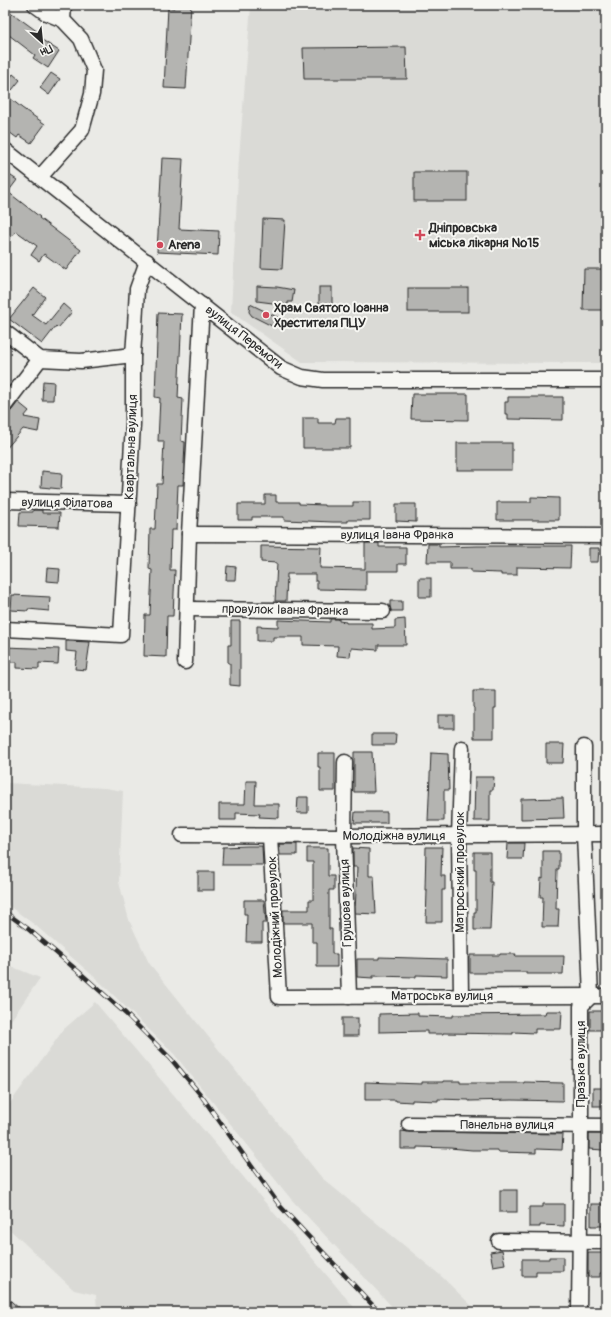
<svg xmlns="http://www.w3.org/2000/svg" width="611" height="1317" font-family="Pangolin,sans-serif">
<rect width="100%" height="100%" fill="#eaeae6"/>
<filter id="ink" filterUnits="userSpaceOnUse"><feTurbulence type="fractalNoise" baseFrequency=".025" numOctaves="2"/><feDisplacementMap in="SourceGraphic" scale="8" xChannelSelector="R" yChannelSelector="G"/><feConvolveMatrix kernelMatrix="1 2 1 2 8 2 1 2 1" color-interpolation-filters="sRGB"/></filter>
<g filter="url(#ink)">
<g fill="#dadad6">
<polygon points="251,5 606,5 606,363 302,362 231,312 239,158"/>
<polygon points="5,783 105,788 123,791 119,882 129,920 149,963 322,1178 440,1275 475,1309 487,1312 397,1312 291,1199 174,1054 100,982 35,925 5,903"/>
<polygon points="5,964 40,978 5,1029"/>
<polygon points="95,1002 358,1312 97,1312 96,1295 74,1290 5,1225 5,1110 64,1029"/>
</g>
<g fill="#b4b4b1" stroke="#2b2b2b">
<polygon points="174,5 191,5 186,89 164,88 168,7 174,8"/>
<polygon points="5,8 38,32 36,36 59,51 48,68 33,58 35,55 5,32"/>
<polygon points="406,47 407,79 304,79 303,48"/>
<polygon points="51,73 60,79 49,95 40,88"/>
<polygon points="13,74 20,80 12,90 5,85"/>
<polygon points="5,94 22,108 45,124 31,143 19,135 17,138 5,129"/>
<polygon points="162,158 183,159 179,229 219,231 218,255 157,252"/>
<polygon points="5,172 17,180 8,192 40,217 39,218 81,250 66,270 44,254 39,261 31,255 37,246 16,231 5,244"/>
<rect x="414" y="172" width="53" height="29"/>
<polygon points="263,219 285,220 282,269 261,268"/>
<polygon points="584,269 606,269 606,310 583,310"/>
<polygon points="257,286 277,287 294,290 292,302 288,302 288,305 257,301"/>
<rect x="319" y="287" width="13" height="22"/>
<polygon points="34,288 45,297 32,315 46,325 63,304 72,312 58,328 56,326 42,344 9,319"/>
<rect x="408" y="288" width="60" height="24"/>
<polygon points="250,304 279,318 274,327 252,316 249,312"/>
<polygon points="158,313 182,314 178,398 183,399 181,441 185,442 183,485 178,485 176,530 171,530 170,570 175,570 173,616 167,616 166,657 144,656 145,615 150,615 152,570 149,569 150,529 155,529 157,484 162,484 164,441 158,441 160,398 155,397"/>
<polygon points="43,381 54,382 53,400 42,400"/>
<polygon points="412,394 468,394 468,420 411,419"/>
<polygon points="508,397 563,397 563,420 508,419 508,414 505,414 505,402 508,402"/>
<polygon points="18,402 29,411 24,417 40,420 38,432 23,429 5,450 5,416 12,410"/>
<polygon points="303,418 318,418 318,423 335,423 336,418 350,418 350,448 303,448"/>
<rect x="457" y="443" width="55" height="27"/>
<polygon points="42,471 62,473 61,489 41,487"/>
<polygon points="265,495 276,495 276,502 299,502 299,504 324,505 324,506 353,506 353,502 370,502 370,520 348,520 348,522 333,522 284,520 284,517 252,517 252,520 238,520 238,504 265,504"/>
<polygon points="531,497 559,498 559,520 497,520 497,502 531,502"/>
<polygon points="396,504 416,504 416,522 396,521"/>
<polygon points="33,510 42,510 42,513 60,513 59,527 19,526 20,512 33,512"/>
<polygon points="365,543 379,543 379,547 406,547 406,564 398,564 398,571 366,571 366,590 317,589 317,581 315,581 315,574 287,574 286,601 275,601 277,563 261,562 261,546 321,547 320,568 365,569"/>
<polygon points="428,544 439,544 439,547 477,546 571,546 570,568 517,567 517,575 501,575 501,573 471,572 471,569 450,569 450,562 427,562"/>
<polygon points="589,548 599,548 598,562 589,562"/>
<polygon points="227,566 236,567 235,580 226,580"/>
<polygon points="47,568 60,569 59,582 46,581"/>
<rect x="419" y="578" width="12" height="19"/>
<polygon points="12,595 50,597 49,611 28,609 28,611 11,610"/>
<polygon points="390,601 402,601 402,611 391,611 390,606"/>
<polygon points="330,619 339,619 339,621 346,622 346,623 372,623 372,629 395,628 395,620 405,619 406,645 378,645 378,650 351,648 350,657 337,656 338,646 303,645 303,637 273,637 273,641 257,641 257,626 278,627 278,620 330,622"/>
<polygon points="231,621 240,621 240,686 230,685 230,663 228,663 228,645 231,645"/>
<polygon points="66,641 90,642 86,670 75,669 77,652 66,651"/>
<polygon points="5,647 59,649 58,664 39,663 39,669 17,668 17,662 5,662"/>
<polygon points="473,691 496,691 496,708 494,708 494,738 474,738 474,708 473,707"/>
<rect x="438" y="715" width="16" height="13"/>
<polygon points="372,734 396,734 395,745 372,745"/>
<polygon points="546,744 564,744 563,763 546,763"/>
<polygon points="354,752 372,752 374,792 354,792"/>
<polygon points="318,753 335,753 335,791 320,791 320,767 318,767"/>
<polygon points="431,753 448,754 449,790 444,790 444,821 428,821"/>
<polygon points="475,777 494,777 493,790 490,790 490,821 474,821"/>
<polygon points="246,781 256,781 255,804 279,804 279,818 259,817 260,814 236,813 236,820 219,820 219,804 245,804"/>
<polygon points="298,797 308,797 308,813 297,813"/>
<polygon points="563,798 564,818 521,819 521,799"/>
<polygon points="355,812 387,812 387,823 354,823"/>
<polygon points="508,843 524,843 523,859 507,859"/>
<polygon points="279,844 297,844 297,855 280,855"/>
<polygon points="247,846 262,846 263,865 222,865 223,847"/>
<polygon points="426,847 442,847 441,876 445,876 445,890 442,890 442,922 426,922 427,890 425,890"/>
<polygon points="307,848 328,848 328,876 334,876 334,890 329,890 329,929 332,929 332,954 337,954 337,967 317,967 317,942 312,942 312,923 283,923 283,910 309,910 309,900 313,900 313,862 307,862"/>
<polygon points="353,848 369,849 369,876 374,876 376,914 355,913 357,867 353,867"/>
<polygon points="543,851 559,851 559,869 557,869 556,909 559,909 558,927 542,927 543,897 540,897 541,878 543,879"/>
<polygon points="474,852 490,852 490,882 492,882 490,930 474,930 474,912 476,912 476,870 474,870"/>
<rect x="198" y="872" width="16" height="18"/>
<polygon points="244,900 264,900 266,923 262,923 262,942 246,942 247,914 244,914"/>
<polygon points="500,954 516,954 515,956 564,956 563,974 526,974 526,972 486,972 486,973 470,973 470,955 500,955"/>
<polygon points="379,957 447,959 447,976 416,975 416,977 373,976 373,978 357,977 357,959 379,959"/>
<polygon points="546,1011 562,1011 561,1029 535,1029 535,1033 513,1032 513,1034 443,1033 443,1034 427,1034 427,1031 379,1032 379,1014 418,1013 418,1016 453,1017 453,1015 545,1014"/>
<polygon points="590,1011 605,1011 604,1030 590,1030"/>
<rect x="342" y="1018" width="16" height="18"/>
<polygon points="444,1081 460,1081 460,1083 524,1083 524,1082 563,1083 563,1101 512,1100 469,1101 469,1100 438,1099 438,1101 412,1100 412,1102 396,1101 396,1100 365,1100 365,1082 422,1084 422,1082 444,1082"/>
<rect x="593" y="1088" width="13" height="18"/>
<polygon points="401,1131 409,1132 563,1134 562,1150 536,1149 536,1153 498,1152 498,1150 472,1150 450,1148 417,1147 417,1149 401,1149"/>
<polygon points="589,1134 603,1134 603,1150 589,1149"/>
<rect x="500" y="1190" width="17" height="22"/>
<polygon points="543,1204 564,1204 564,1226 540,1225 540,1227 529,1227 529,1207 543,1207"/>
<rect x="591" y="1204" width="15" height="22"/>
<polygon points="502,1250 505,1264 493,1266 490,1252"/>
<polygon points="588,1253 606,1253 606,1273 600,1273 600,1277 588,1277"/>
<polygon points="549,1257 563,1257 563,1271 536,1271 536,1276 522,1276 522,1259 549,1259"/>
<polygon points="11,1301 23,1312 5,1312 5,1308"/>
</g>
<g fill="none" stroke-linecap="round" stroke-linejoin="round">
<defs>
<g id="minor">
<polyline points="35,5 46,13 63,20 81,39 94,70 92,94 82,130 40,177"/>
<polyline points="63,20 64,5"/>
<polyline points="5,150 281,368 302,377 323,380 606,380"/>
<polyline points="5,332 40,359 81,361 133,355"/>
<polyline points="5,405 40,359"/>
<polyline points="5,501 129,504"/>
<polyline points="189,534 606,536"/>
<polyline points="187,609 383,611"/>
<polyline points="5,629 121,635 133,424 133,355 135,326 137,289 147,261"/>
<polyline points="185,662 189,534 202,305"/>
<polyline points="345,762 344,836 349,997"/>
<polyline points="182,835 344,836 606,834"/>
<polyline points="270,836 279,997 606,996"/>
<polyline points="461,996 459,836 462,748"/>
<polyline points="409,1124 606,1126"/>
<polyline points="499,1241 606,1242"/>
<polyline points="579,1312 581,1126 581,1006 591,996 584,834 584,747"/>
</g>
</defs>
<use href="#minor" stroke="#2b2b2b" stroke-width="17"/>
<use href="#minor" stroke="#f6f6f2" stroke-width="14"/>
<defs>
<polyline id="rail" points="5,912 27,928 79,972 126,1014 171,1059 200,1094 280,1206 379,1312"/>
</defs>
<use href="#rail" stroke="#2b2b2b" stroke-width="4.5"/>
<use href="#rail" stroke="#f6f6f2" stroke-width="3" stroke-dasharray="9" stroke-linecap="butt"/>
</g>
</g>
<g fill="#d1495b" stroke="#f6f6f2" stroke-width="1.5">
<path d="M418 229h4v4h4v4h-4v4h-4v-4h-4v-4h4z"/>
<circle cx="160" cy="245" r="4"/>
<circle cx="266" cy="315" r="4"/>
</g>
<g text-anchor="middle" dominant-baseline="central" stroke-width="4" stroke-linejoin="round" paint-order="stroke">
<g font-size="13" font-weight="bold" fill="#2b2b2b" stroke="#f6f6f2" text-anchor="start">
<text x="429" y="228">Дніпровська<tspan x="429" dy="15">міська лікарня №15</tspan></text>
<text x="168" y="245">Arena</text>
<text x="274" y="308">Храм Святого Іоанна<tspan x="274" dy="15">Хрестителя ПЦУ</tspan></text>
</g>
<g font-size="13" fill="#2b2b2b" stroke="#f6f6f2">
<text transform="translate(244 337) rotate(38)">вулиця Перемоги</text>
<text transform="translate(131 447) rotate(-88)">Квартальна вулиця</text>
<text transform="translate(67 503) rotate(1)">вулиця Філатова</text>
<text x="397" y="535">вулиця Івана Франка</text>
<text transform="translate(285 610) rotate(1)">провулок Івана Франка</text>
<text x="394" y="836">Молодіжна вулиця</text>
<text transform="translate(460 872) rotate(-90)">Матроський провулок</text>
<text transform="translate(346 903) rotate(-92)">Грушова вулиця</text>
<text transform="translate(275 917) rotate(-93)">Молодіжний провулок</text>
<text x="442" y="996">Матроська вулиця</text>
<text transform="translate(581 1064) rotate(-90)">Празька вулиця</text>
<text x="507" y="1125">Панельна вулиця</text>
</g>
</g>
<rect width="611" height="1317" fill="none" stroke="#f6f6f2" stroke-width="20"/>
<rect x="10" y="10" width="591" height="1297" fill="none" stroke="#2b2b2b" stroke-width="1.5" filter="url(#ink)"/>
<g transform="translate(42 42) rotate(153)" stroke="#f6f6f2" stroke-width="3" paint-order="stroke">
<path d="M0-3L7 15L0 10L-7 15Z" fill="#2b2b2b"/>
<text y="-6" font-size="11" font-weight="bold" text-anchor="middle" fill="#2b2b2b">Пн</text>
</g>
</svg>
